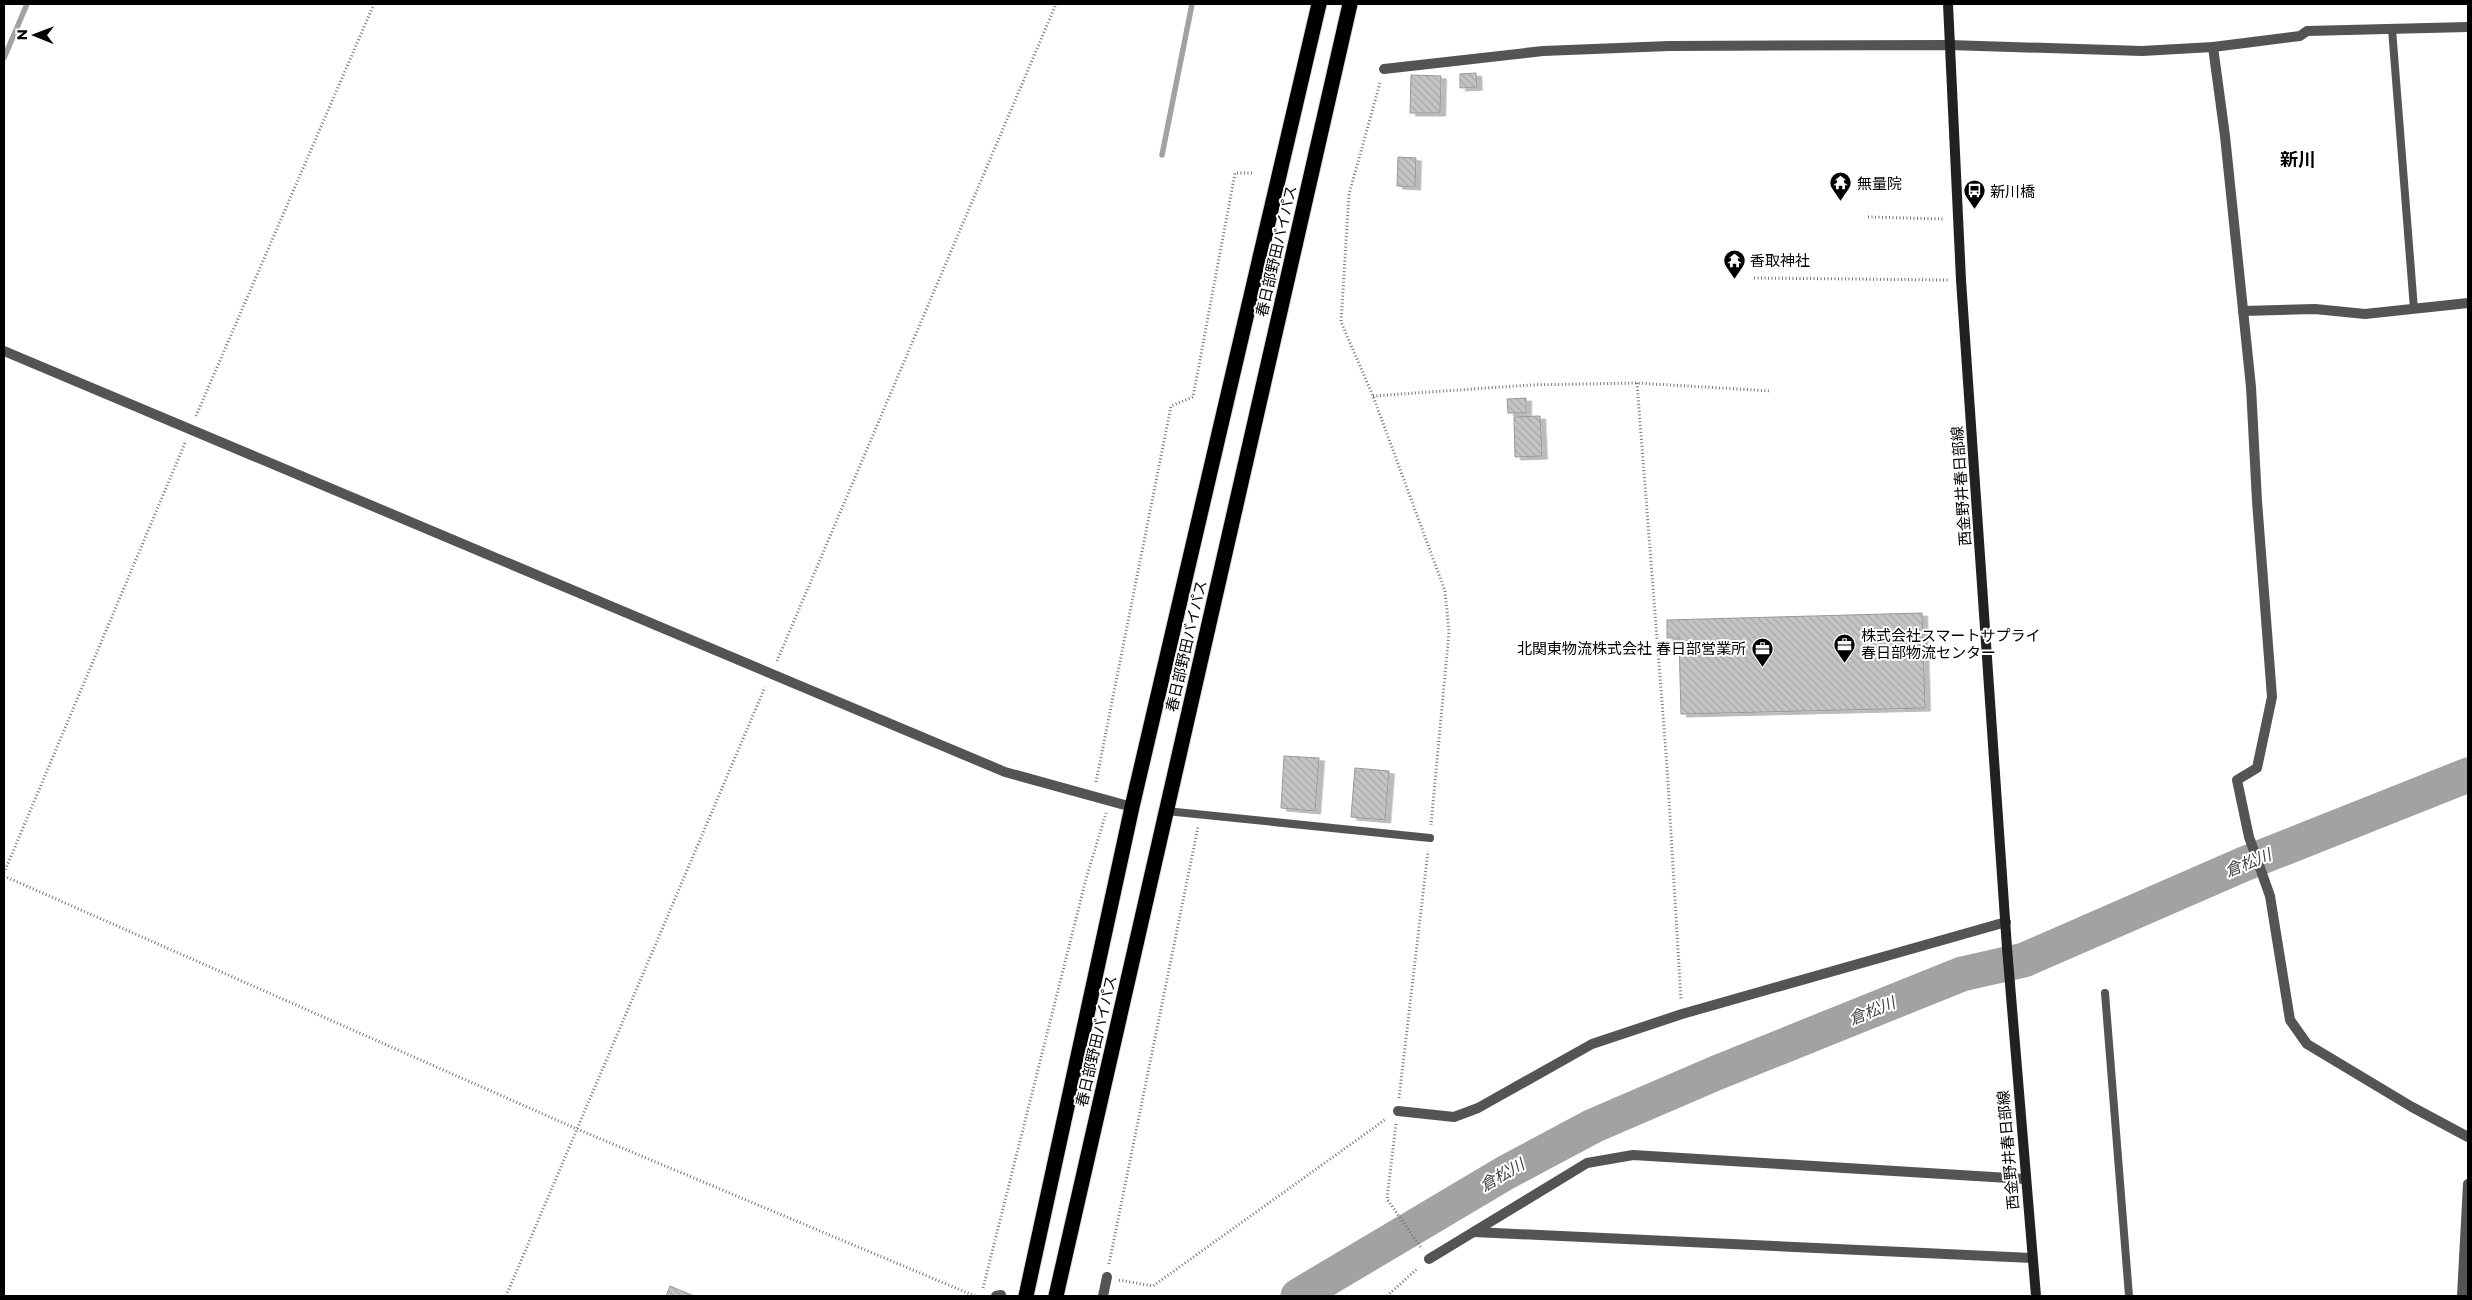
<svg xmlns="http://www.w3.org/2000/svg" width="2472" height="1300" font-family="Montserrat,'Noto Sans JP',sans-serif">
<defs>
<pattern id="building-back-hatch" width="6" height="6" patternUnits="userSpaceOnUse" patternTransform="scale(1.25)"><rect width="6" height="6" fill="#c4c4c4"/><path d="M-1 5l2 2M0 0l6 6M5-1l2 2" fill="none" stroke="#a7a7a7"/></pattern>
<filter id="shadow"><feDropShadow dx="5.5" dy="3" stdDeviation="0" flood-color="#0004"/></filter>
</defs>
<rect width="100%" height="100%" fill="#fff"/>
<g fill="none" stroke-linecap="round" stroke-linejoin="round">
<g stroke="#a2a2a2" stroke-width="5.5">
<polyline points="4,58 27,4"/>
<polyline points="1162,155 1192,4"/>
</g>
<polyline stroke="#a2a2a2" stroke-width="35" points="1298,1296 1505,1173 1593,1126 1716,1073 1962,974 2024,960 2244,864 2468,775"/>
</g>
<g fill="url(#building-back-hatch)" stroke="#989898" filter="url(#shadow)">
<polygon points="1476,73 1477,87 1460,88 1460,74"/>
<polygon points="1411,75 1441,76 1440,113 1410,113"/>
<polygon points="1398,157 1416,158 1415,187 1397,186"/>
<polygon points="1526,398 1526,413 1508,413 1507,399"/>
<polygon points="1540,416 1542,456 1515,457 1514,417"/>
<polygon points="1922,613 1925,708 1681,714 1679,638 1667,638 1667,620"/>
<polygon points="1284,756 1319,758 1315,811 1281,808"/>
<polygon points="1355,768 1389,771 1385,820 1351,817"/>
<polygon points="670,1286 694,1296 666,1296"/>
</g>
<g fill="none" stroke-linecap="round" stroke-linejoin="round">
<defs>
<g id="highway">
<polyline points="1026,1296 1132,807 1319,4"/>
<polyline points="1056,1296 1350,4"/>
</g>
</defs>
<use href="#highway" stroke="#dbdbdb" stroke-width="17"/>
<g stroke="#767676" stroke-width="3" stroke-dasharray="1 2.5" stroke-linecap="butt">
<polyline points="1380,83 1349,194 1341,322 1373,396 1445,591 1449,632 1431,825"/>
<polyline points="1868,217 1945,219"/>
<polyline points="1754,278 1948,280"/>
<polyline points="1637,383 1667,766 1681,1000"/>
<polyline points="1373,396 1530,385 1637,383 1771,391"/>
<polyline points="196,416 374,4"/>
<polyline points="777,661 1056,4"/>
<polyline points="1096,782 1171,406 1193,397 1235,173 1252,173"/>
<polyline points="4,873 185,443"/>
<polyline points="4,876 577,1129 975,1296"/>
<polyline points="1399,1098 1428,851"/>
<polyline points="1396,1124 1387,1199 1422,1249"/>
<polyline points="1109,1264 1198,827"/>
<polyline points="1119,1280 1153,1286 1386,1119"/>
<polyline points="983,1288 1086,879 1106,813"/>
<polyline points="506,1296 765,687"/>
<polyline points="1387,1296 1418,1268"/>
</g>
<g stroke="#545454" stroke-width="8">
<polyline points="2392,29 2414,309"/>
<polyline points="1166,811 1430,838"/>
<polyline points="2105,993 2129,1296"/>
</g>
<g stroke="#545454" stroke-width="10">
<polyline points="2213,47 2225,136 2251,387 2257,501 2272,697 2257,768 2237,780 2249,837 2270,896 2290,1020 2307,1044 2412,1107 2468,1137"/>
<polyline points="1384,69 1543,51 1669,46 1949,45 2142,51 2213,47 2300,36 2307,31 2468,27"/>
<polyline points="2243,311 2315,309 2365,314 2468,303"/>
<polyline points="4,351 1005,772 1132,807"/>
<polyline points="1398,1111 1454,1117 1478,1108 1592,1044 1682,1014 2006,922"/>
<polyline points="1474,1232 2032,1258"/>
<polyline points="1429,1259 1587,1163 1633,1155 2025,1179"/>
<polyline points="996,1296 1001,1295"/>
<polyline points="1103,1296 1107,1277"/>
<polyline points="2462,1296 2468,1184"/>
</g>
<polyline stroke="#212121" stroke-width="10" points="1948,4 1961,280 2007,948 2036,1296"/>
<use href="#highway" stroke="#000" stroke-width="15"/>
</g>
<defs>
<symbol id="temple-pin" viewBox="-11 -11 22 30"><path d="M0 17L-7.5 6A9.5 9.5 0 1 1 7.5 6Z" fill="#000" stroke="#fff"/><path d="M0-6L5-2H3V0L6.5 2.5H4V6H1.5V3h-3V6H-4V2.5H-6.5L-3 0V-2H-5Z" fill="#fff"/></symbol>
<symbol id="bus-pin" viewBox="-11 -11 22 30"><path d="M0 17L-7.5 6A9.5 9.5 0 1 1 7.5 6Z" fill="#000" stroke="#fff"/><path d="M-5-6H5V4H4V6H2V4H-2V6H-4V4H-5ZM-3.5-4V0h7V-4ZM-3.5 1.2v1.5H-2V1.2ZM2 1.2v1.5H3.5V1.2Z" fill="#fff"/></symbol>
<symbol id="office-pin" viewBox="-11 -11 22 30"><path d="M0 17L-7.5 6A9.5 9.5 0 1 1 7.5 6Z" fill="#000" stroke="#fff"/><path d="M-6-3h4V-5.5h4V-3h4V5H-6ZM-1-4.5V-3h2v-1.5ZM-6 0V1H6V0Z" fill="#fff"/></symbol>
</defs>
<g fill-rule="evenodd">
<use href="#temple-pin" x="1828" y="170" width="25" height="34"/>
<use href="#bus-pin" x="1962" y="178" width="25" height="34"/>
<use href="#temple-pin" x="1722" y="248" width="25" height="34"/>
<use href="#office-pin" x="1832" y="632" width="25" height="34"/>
<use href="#office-pin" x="1750" y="636" width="25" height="34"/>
</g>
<g text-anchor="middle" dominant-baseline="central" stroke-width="4" stroke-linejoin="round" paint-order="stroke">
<g font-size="15" fill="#000" stroke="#fff" text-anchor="start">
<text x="1857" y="183">無量院</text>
<text x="1990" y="191">新川橋</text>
<text x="1750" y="260">香取神社</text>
<text x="1861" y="635">株式会社スマートサプライ<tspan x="1861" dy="17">春日部物流センター</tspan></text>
<text x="1746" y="648" text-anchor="end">北関東物流株式会社 春日部営業所</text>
</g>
<g font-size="15" fill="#000" stroke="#fff">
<text transform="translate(1276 251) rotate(-77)">春日部野田バイパス</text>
<text transform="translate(1961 486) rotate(-94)">西金野井春日部線</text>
<text transform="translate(1186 646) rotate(-77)">春日部野田バイパス</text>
<text transform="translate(1096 1041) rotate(-77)">春日部野田バイパス</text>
<text transform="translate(2008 1150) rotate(-95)">西金野井春日部線</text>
</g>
<g font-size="16" font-style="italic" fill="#434343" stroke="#fff">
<text transform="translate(2248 863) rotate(-22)">倉松川</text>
<text transform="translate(1872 1011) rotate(-22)">倉松川</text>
<text transform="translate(1502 1175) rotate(-30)">倉松川</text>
</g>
<g font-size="18" font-weight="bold" fill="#000" stroke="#fff">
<text x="2298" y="160">新川</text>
</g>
</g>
<rect width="2472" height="1300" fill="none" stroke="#000000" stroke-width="10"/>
<g transform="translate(35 35) rotate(271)" stroke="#ffffff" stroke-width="4" paint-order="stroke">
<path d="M0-4L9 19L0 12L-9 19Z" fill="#000000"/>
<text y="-8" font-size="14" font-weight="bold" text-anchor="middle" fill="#000000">N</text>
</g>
</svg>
